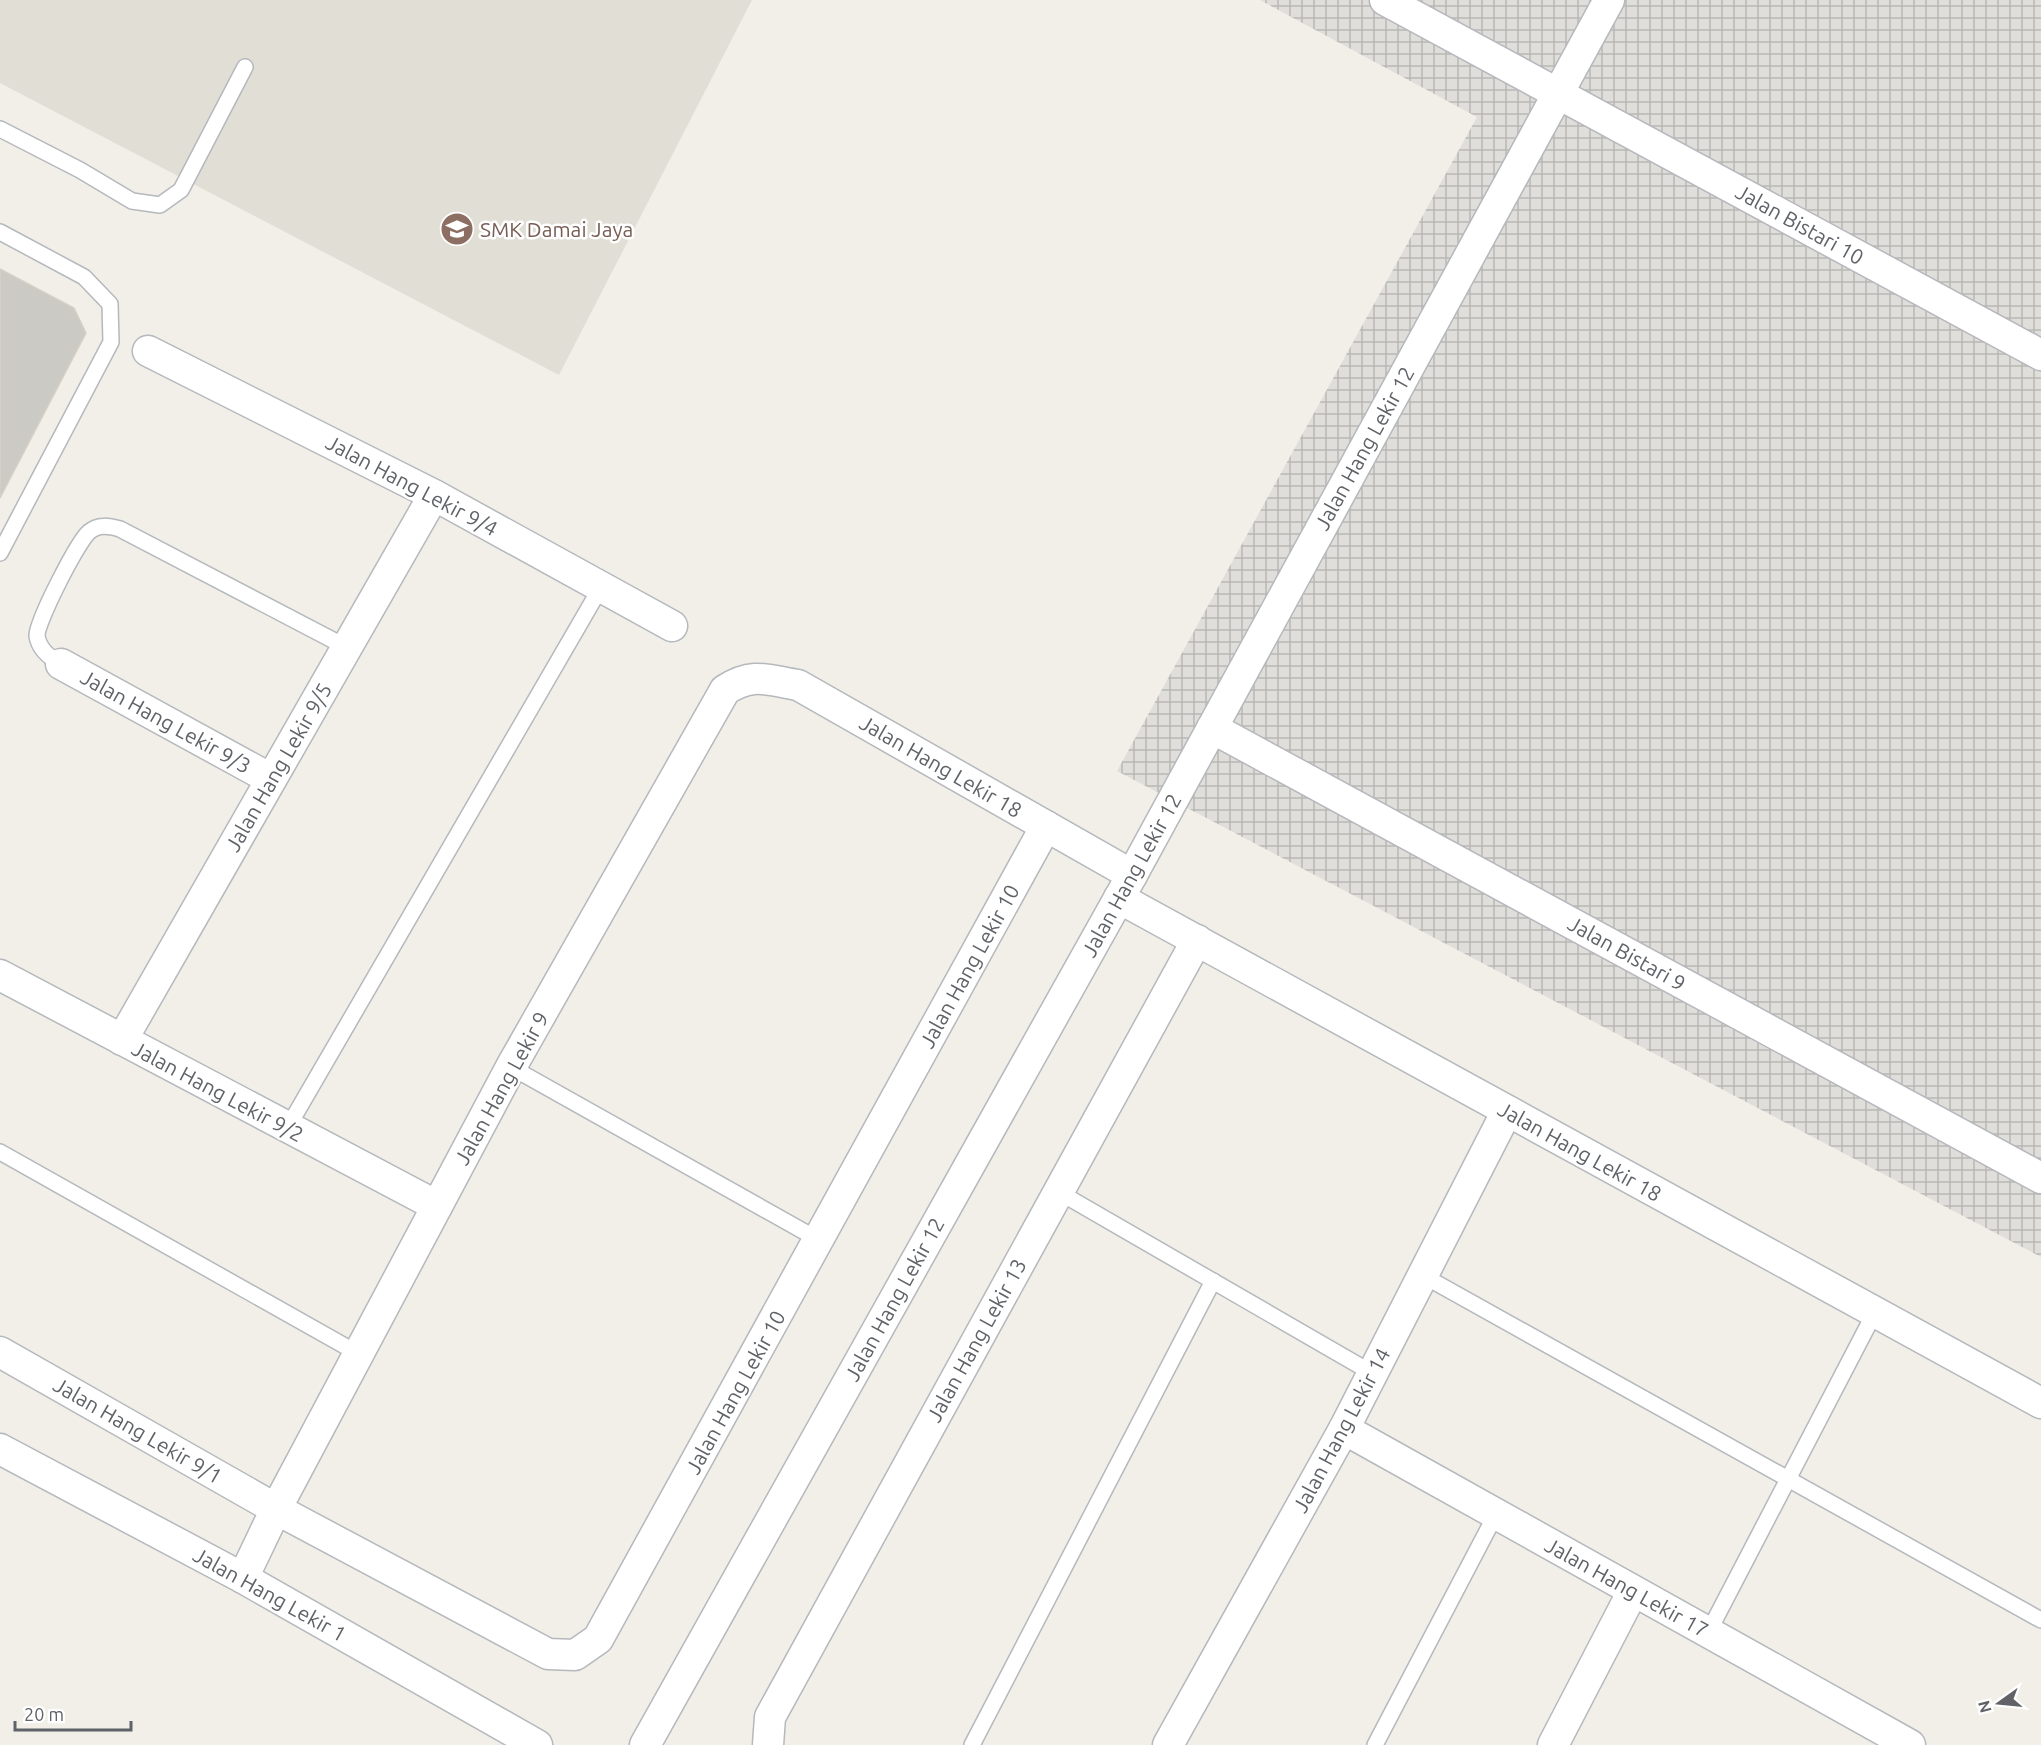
<svg xmlns="http://www.w3.org/2000/svg" width="2041" height="1745" font-family="Ubuntu,sans-serif">
<defs>
<pattern id="industrial-grid" width="8" height="8" patternUnits="userSpaceOnUse" patternTransform="scale(1.5)"><rect width="8" height="8" fill="#e0deda"/><path d="M0 4h8M4 0v8" fill="none" stroke="#b9b8b5"/></pattern>
</defs>
<rect width="100%" height="100%" fill="#f1efe8"/>
<polygon fill="url(#industrial-grid)" points="1260,0 2041,0 2041,1257 1117,771 1477,117"/>
<polygon fill="#e1ded6" points="0,0 752,0 559,375 0,83"/>
<polygon fill="#cccac5" stroke="#d6d1c6" stroke-width="1.5" points="0,269 74,308 86,333 0,498"/>
<g fill="none" stroke-linecap="round" stroke-linejoin="round">
<defs>
<g id="lane">
<polyline points="0,129 80,170 132,201 160,205 181,190 245,67"/>
<polyline points="0,232 84,277 110,304 111,342 0,553"/>
<path d="M61 664C50 658 39 649 37 636 36 623 78 541 89 532 98 524 109 526 120 529L346 647"/>
<polyline points="511,1067 819,1240"/>
<polyline points="288,1127 601,587"/>
<polyline points="0,1152 359,1354"/>
<polyline points="1057,1191 1372,1373"/>
<polyline points="1422,1275 2041,1620"/>
<polyline points="1708,1633 1875,1312"/>
<polyline points="972,1745 1213,1281"/>
<polyline points="1375,1745 1496,1514"/>
</g>
<g id="street">
<polyline points="1385,0 2041,355"/>
<polyline points="148,351 434,495 672,626"/>
<polyline points="61,664 271,779"/>
<polyline points="1212,728 2041,1178"/>
<polyline points="1119,898 2041,1403"/>
<polyline points="0,975 437,1206"/>
<polyline points="122,1040 434,495"/>
<polyline points="0,1352 276,1509 548,1654 575,1655 598,1639 1046,826"/>
<polyline points="1344,1429 1910,1745"/>
<polyline points="0,1449 243,1578 537,1745"/>
<path d="M243 1578 276 1509 511 1067 725 690C753 672 767 680 798 685L1132 875"/>
<polyline points="645,1745 1132,875 1609,0"/>
<polyline points="768,1745 770,1717 1197,940"/>
<polyline points="1168,1745 1344,1429 1507,1111"/>
<polyline points="1553,1745 1633,1591"/>
</g>
</defs>
<use href="#lane" stroke="#b5b8bc" stroke-width="18"/>
<use href="#street" stroke="#b5b8bc" stroke-width="33"/>
<use href="#lane" stroke="#fff" stroke-width="15"/>
<use href="#street" stroke="#fff" stroke-width="30"/>
</g>
<defs>
<symbol id="school-disc" viewBox="-11 -11 22 22"><circle r="9.5" fill="#8d6e63" stroke="#fff"/><path d="M0-5L7-2L0 1L-7-2ZM-4 1L0 2.5L4 1V4Q0 6-4 4Z" fill="#fff"/></symbol>
</defs>
<g fill-rule="evenodd">
<use href="#school-disc" x="438" y="210" width="38" height="38"/>
</g>
<g text-anchor="middle" dominant-baseline="central" stroke-width="5" stroke-linejoin="round" paint-order="stroke">
<g font-size="21" fill="#5f6368" stroke="#fff">
<text transform="translate(1800 224) rotate(29)">Jalan Bistari 10</text>
<text transform="translate(1364 448) rotate(-61)">Jalan Hang Lekir 12</text>
<text transform="translate(412 485) rotate(28)">Jalan Hang Lekir 9/4</text>
<text transform="translate(166 721) rotate(29)">Jalan Hang Lekir 9/3</text>
<text transform="translate(941 766) rotate(30)">Jalan Hang Lekir 18</text>
<text transform="translate(278 767) rotate(-60)">Jalan Hang Lekir 9/5</text>
<text transform="translate(1131 875) rotate(-61)">Jalan Hang Lekir 12</text>
<text transform="translate(1627 953) rotate(29)">Jalan Bistari 9</text>
<text transform="translate(969 966) rotate(-61)">Jalan Hang Lekir 10</text>
<text transform="translate(501 1088) rotate(-61)">Jalan Hang Lekir 9</text>
<text transform="translate(218 1091) rotate(28)">Jalan Hang Lekir 9/2</text>
<text transform="translate(1580 1151) rotate(29)">Jalan Hang Lekir 18</text>
<text transform="translate(894 1299) rotate(-61)">Jalan Hang Lekir 12</text>
<text transform="translate(976 1340) rotate(-61)">Jalan Hang Lekir 13</text>
<text transform="translate(735 1392) rotate(-61)">Jalan Hang Lekir 10</text>
<text transform="translate(138 1430) rotate(30)">Jalan Hang Lekir 9/1</text>
<text transform="translate(1341 1430) rotate(-62)">Jalan Hang Lekir 14</text>
<text transform="translate(1627 1587) rotate(29)">Jalan Hang Lekir 17</text>
<text transform="translate(270 1594) rotate(29)">Jalan Hang Lekir 1</text>
</g>
<g font-size="21" fill="#785e54" stroke="#fff" text-anchor="start">
<text x="480" y="229">SMK Damai Jaya</text>
</g>
</g>
<g transform="translate(1999 1703) rotate(255)" stroke="#ffffff" stroke-width="4.5" paint-order="stroke">
<path d="M0-4.5L10 22L0 15L-10 22Z" fill="#5f6368"/>
<text y="-9" font-size="16" font-weight="bold" text-anchor="middle" fill="#5f6368">N</text>
</g>
<path d="M15 1721v9h116v-9" fill="none" stroke="#5f6368" stroke-width="3"/>
<text x="24" y="1721" font-size="18" fill="#5f6368" stroke="#ffffff" stroke-width="4.5" paint-order="stroke">20 m</text>
</svg>
